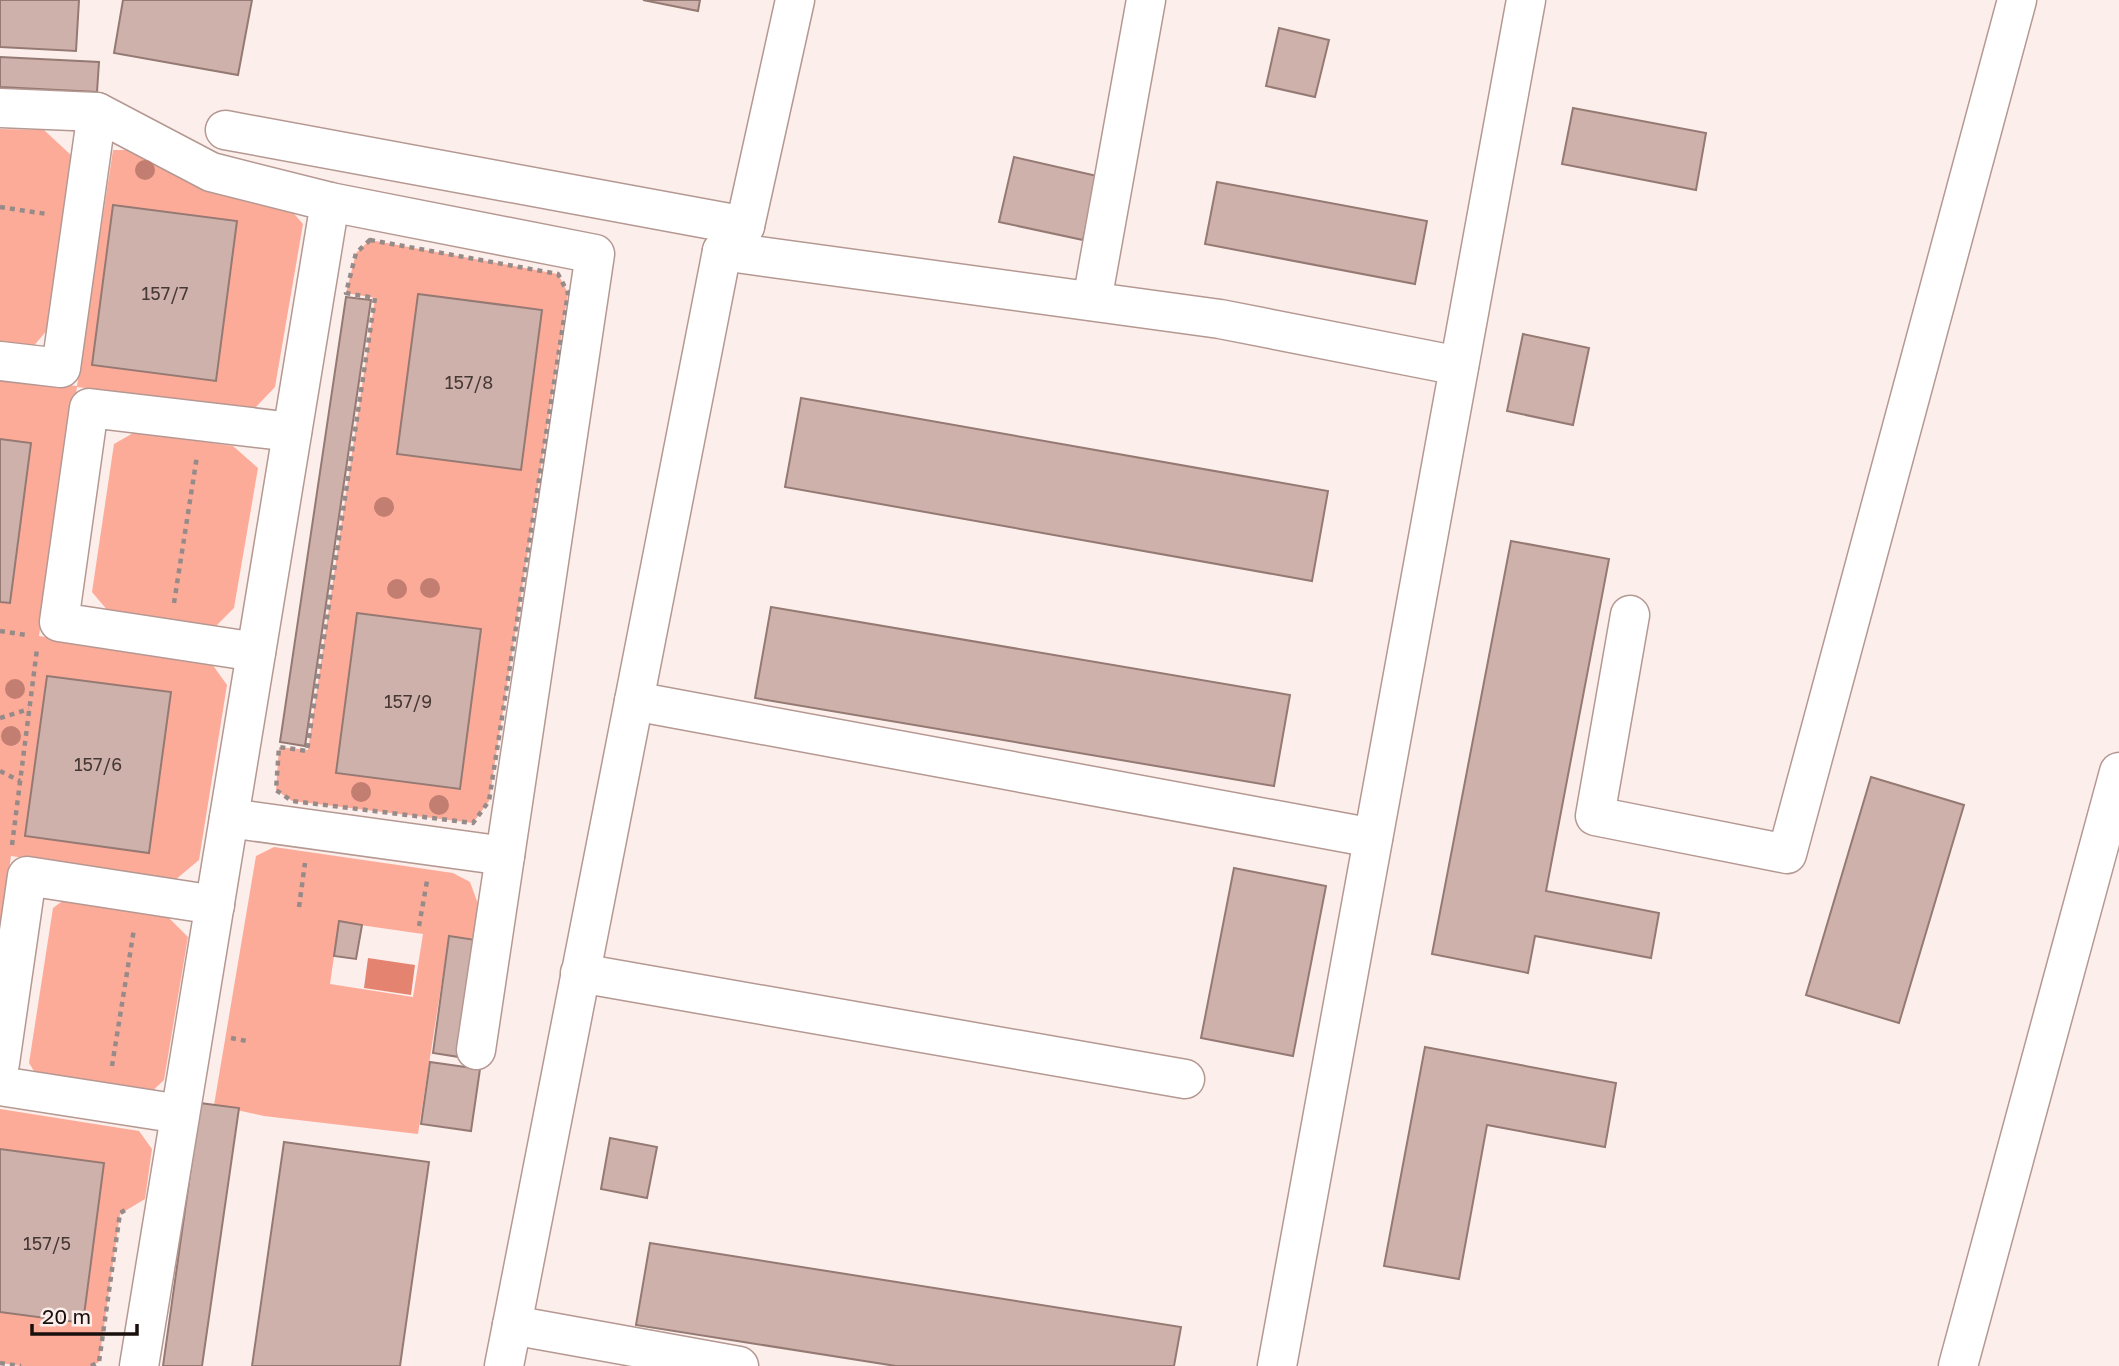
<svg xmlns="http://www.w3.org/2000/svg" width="2119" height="1366" font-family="'Golos Text',sans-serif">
<rect width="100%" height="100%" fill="#fbeeeb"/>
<g fill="#fdab99" fill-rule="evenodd">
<polygon points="0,129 44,130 73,157 49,328 31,349 0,344"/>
<polygon points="113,150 141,150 289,208 303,224 275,387 255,408 77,387 39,636 212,664 227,685 199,860 175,880 11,856 0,934 0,378 77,386"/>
<polygon points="370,240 558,274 568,293 489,801 473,823 292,801 276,790 279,747 308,750 375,298 346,293 356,253"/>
<polygon points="135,432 233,446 258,468 234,608 214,628 108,611 92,592 114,444"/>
<path d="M274 847 453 873 470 882 481 912 476 939 449 936 418 1134 264 1116 214 1105 256 856ZM339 922 423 934 413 997 330 984Z"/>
<polygon points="68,897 162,911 188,937 164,1080 147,1096 39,1079 29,1063 53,908"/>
<polygon points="0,1109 139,1131 152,1149 145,1199 120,1214 99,1362 91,1366 21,1366 0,1363"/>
</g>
<polygon fill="#e48470" points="368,958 415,965 411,995 364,988"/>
<g fill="#cfb1ab" stroke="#957973" stroke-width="2">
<polygon points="0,0 79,0 76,51 0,47"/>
<polygon points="123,0 252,0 238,75 114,53"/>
<polygon points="643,0 700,0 698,11"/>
<polygon points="1279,28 1329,40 1315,97 1266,86"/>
<polygon points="0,57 99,62 97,92 0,87"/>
<polygon points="1573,108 1706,133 1696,190 1562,164"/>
<polygon points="1014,157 1097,176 1083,240 999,222"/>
<polygon points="1217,182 1427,221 1415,284 1205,244"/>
<polygon points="113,205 237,221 216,381 92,365"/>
<polygon points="418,294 542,310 521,470 397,454"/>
<polygon points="346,297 371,300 305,746 280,742"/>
<polygon points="1523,334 1589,348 1573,425 1507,411"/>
<polygon points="801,398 1328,491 1312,581 785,487"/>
<polygon points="0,439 31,443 10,603 0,602"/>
<polygon points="1511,541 1609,559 1546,891 1659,913 1651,958 1535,936 1528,973 1432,954"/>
<polygon points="771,607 1290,695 1274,786 755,698"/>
<polygon points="357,613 481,629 460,789 336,773"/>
<polygon points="47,676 171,692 149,853 25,836"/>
<polygon points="1871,777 1964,805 1899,1023 1806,995"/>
<polygon points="1234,868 1326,886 1293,1056 1201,1038"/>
<polygon points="339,921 362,925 356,959 334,956"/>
<polygon points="449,936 476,940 459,1057 433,1053"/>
<polygon points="1425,1047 1616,1083 1605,1147 1487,1125 1459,1279 1384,1266"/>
<polygon points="430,1062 480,1069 471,1131 421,1124"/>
<polygon points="200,1103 239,1108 202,1366 163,1366"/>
<polygon points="610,1138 657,1147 647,1198 601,1189"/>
<polygon points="284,1142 429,1162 400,1366 252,1366"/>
<polygon points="0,1149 104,1163 83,1323 0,1312"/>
<polygon points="650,1243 1181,1327 1174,1366 896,1366 636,1325"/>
</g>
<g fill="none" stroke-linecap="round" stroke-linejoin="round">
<defs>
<g id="minor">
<polyline points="0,108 97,112 211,172 330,202 595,254 476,1050"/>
<polyline points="225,130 745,226"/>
<polyline points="722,251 1220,319 1459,366"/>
<polyline points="1092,301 1146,0"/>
<polyline points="0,361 61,368 97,112"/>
<polyline points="1630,615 1595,816 1787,854 2017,0"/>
<polyline points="256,652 59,622 89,408 292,432"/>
<polyline points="634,701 1373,838"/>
<polyline points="229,818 505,856"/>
<polyline points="580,973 1185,1079"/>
<polyline points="0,1063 27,876 215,905"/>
<polyline points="0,1086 180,1114"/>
<polyline points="512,1325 739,1366"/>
<polyline points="139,1366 330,202"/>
<polyline points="504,1366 722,251 745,226 795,0"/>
<polyline points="1277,1366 1526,0"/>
<polyline points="1958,1366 2119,772"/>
</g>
</defs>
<use href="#minor" stroke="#b59892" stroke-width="41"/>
<g stroke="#978b89" stroke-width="4.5" stroke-dasharray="5 5" stroke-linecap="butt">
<polyline points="0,207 47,214"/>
<polygon points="370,240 558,274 568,293 489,801 473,823 292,801 276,790 279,747 307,751 375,298 346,293 356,253"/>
<polyline points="174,603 197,456"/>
<polyline points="0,631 27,635"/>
<polyline points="0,718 29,709"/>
<polyline points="0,771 20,781"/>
<polyline points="12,845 37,649"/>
<polyline points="299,907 305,863"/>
<polyline points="419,926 427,881"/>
<polyline points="231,1038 247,1041"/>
<polyline points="112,1066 134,929"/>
<polyline points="0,1363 21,1366"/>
<polyline points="91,1366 99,1362 120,1213 129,1208"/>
</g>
<use href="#minor" stroke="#fff" stroke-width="38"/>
</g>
<g fill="#c27e70">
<circle cx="145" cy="170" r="10"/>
<circle cx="384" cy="507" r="10"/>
<circle cx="430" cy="588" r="10"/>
<circle cx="397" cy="589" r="10"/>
<circle cx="15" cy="689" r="10"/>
<circle cx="11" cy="736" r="10"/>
<circle cx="361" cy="792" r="10"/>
<circle cx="439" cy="805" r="10"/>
</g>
<g text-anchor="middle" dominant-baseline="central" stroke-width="6" stroke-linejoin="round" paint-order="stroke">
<g font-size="18" fill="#463834">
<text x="165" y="293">157/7</text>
<text x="469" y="382">157/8</text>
<text x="408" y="701">157/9</text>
<text x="98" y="764">157/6</text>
<text x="47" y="1243">157/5</text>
</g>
</g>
<path d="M32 1324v10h105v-10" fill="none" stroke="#190f0d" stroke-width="3.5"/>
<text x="42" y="1324" font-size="21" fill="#190f0d" stroke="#fbeeeb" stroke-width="5" paint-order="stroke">20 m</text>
</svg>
